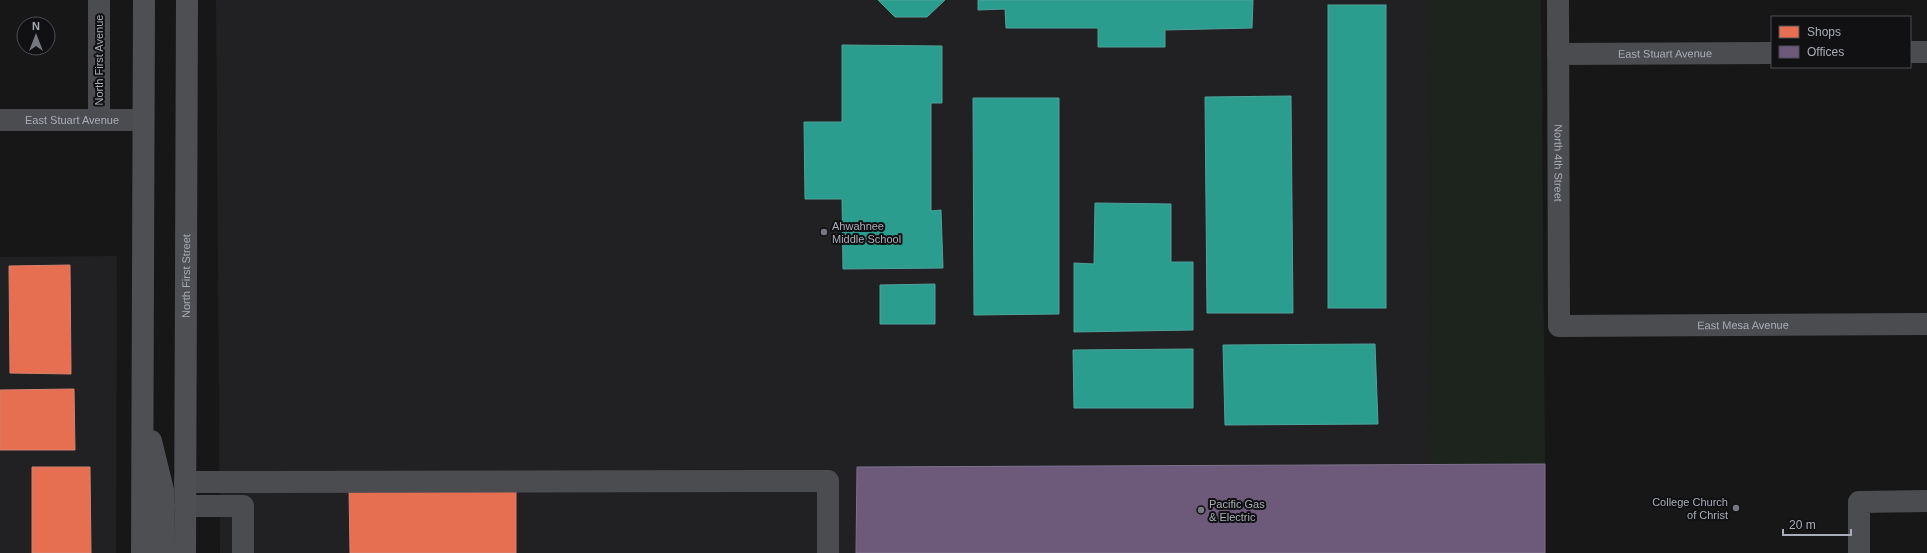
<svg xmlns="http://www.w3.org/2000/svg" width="1927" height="553" font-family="Helvetica,sans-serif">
<rect width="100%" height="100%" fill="#171717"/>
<g fill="#212123">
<polygon points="216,0 1430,0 1431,464 857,467 856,553 220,553"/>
<polygon points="117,256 116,553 0,553 0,257"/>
</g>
<polygon fill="#1d241e" points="1430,0 1541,0 1545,464 1431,464"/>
<g fill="#e76f51" stroke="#d48270">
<polygon points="70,265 71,374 10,373 9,266"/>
<polygon points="74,389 75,450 0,450 0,390"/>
<polygon points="32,467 90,467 91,553 32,553"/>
<polygon points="349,489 516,489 516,553 350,553"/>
</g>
<polygon fill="#6d597a" stroke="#7f728d" points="1545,464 1545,553 856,553 857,467"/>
<g fill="#2a9d8f" stroke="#50a29b">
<polygon points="878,0 945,0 927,17 895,17"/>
<polygon points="978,0 1253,0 1252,28 1165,30 1165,47 1098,47 1098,28 1006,28 1005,9 978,10"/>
<rect x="1328" y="5" width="58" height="303"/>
<polygon points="842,45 942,46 942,103 931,103 931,211 941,210 943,268 843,269 842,199 805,199 804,122 842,122"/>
<polygon points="1291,96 1293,313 1207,313 1205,97"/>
<polygon points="973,98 1059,98 1059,314 974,315"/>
<polygon points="1095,203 1171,204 1171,262 1193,262 1193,330 1074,332 1074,263 1094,264"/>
<polygon points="935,284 935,324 880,324 880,285"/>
<polygon points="1375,344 1378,424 1225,425 1223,345"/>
<polygon points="1193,349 1193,408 1074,408 1073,350"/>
</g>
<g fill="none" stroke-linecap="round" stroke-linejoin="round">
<g stroke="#4b4c50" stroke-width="22">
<path id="s1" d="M1558 0 1559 326 1927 324"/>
<polyline points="1910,52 1927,52"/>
<path id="s2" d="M1558 54 1772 53"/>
<polyline points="99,119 99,0"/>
<path id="s3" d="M0 120H143"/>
<polyline points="185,482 828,481 828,553"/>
<polyline points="185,506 243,506 243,553"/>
<polyline points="1859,553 1859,502 1927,501"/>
</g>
<g stroke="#4d4f52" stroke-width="22">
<polyline points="151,441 163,490 163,553"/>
<polyline points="142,553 144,0"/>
<path id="s4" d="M185 553 187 0"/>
</g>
</g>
<g fill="#757880" stroke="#111113" stroke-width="1.5">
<circle cx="824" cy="232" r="4"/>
<circle cx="1736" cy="508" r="4"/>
<circle cx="1201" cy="510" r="4"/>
</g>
<g text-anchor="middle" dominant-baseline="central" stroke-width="4" stroke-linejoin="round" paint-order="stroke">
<g font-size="11" fill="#a8adb8" stroke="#111113">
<text stroke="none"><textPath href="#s2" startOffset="107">East Stuart Avenue</textPath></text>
<text transform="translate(99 60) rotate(-90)">North First Avenue</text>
<text stroke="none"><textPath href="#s3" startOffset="72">East Stuart Avenue</textPath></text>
<text stroke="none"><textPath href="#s1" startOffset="163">North 4th Street</textPath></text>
<text stroke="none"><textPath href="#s4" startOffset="277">North First Street</textPath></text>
<text stroke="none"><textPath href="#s1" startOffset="510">East Mesa Avenue</textPath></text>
</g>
<g font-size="11" fill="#a8adb8" stroke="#111113" text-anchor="start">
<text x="832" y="226">Ahwahnee<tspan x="832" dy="13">Middle School</tspan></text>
<text x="1728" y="502" text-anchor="end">College Church<tspan x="1728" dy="13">of Christ</tspan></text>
<text x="1209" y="504">Pacific Gas<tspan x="1209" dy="13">&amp; Electric</tspan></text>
</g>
</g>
<rect x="1771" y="16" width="140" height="52" fill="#111113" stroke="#4d4f55"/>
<rect x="1779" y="26" width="20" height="12" fill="#e76f51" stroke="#4d4f55"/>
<text x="1807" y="36" font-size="12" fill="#a8adb8">Shops</text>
<rect x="1779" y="46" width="20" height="12" fill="#6d597a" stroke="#4d4f55"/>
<text x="1807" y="56" font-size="12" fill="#a8adb8">Offices</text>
<g transform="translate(36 36)"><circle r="19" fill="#111113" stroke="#4d4f55"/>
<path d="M0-3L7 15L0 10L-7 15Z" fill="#757880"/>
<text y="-6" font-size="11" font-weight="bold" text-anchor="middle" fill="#a8adb8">N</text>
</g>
<path d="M1783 529v6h68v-6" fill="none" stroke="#a8adb8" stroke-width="2"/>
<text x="1789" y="529" font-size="12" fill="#a8adb8" stroke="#111113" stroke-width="3" paint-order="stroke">20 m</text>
</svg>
